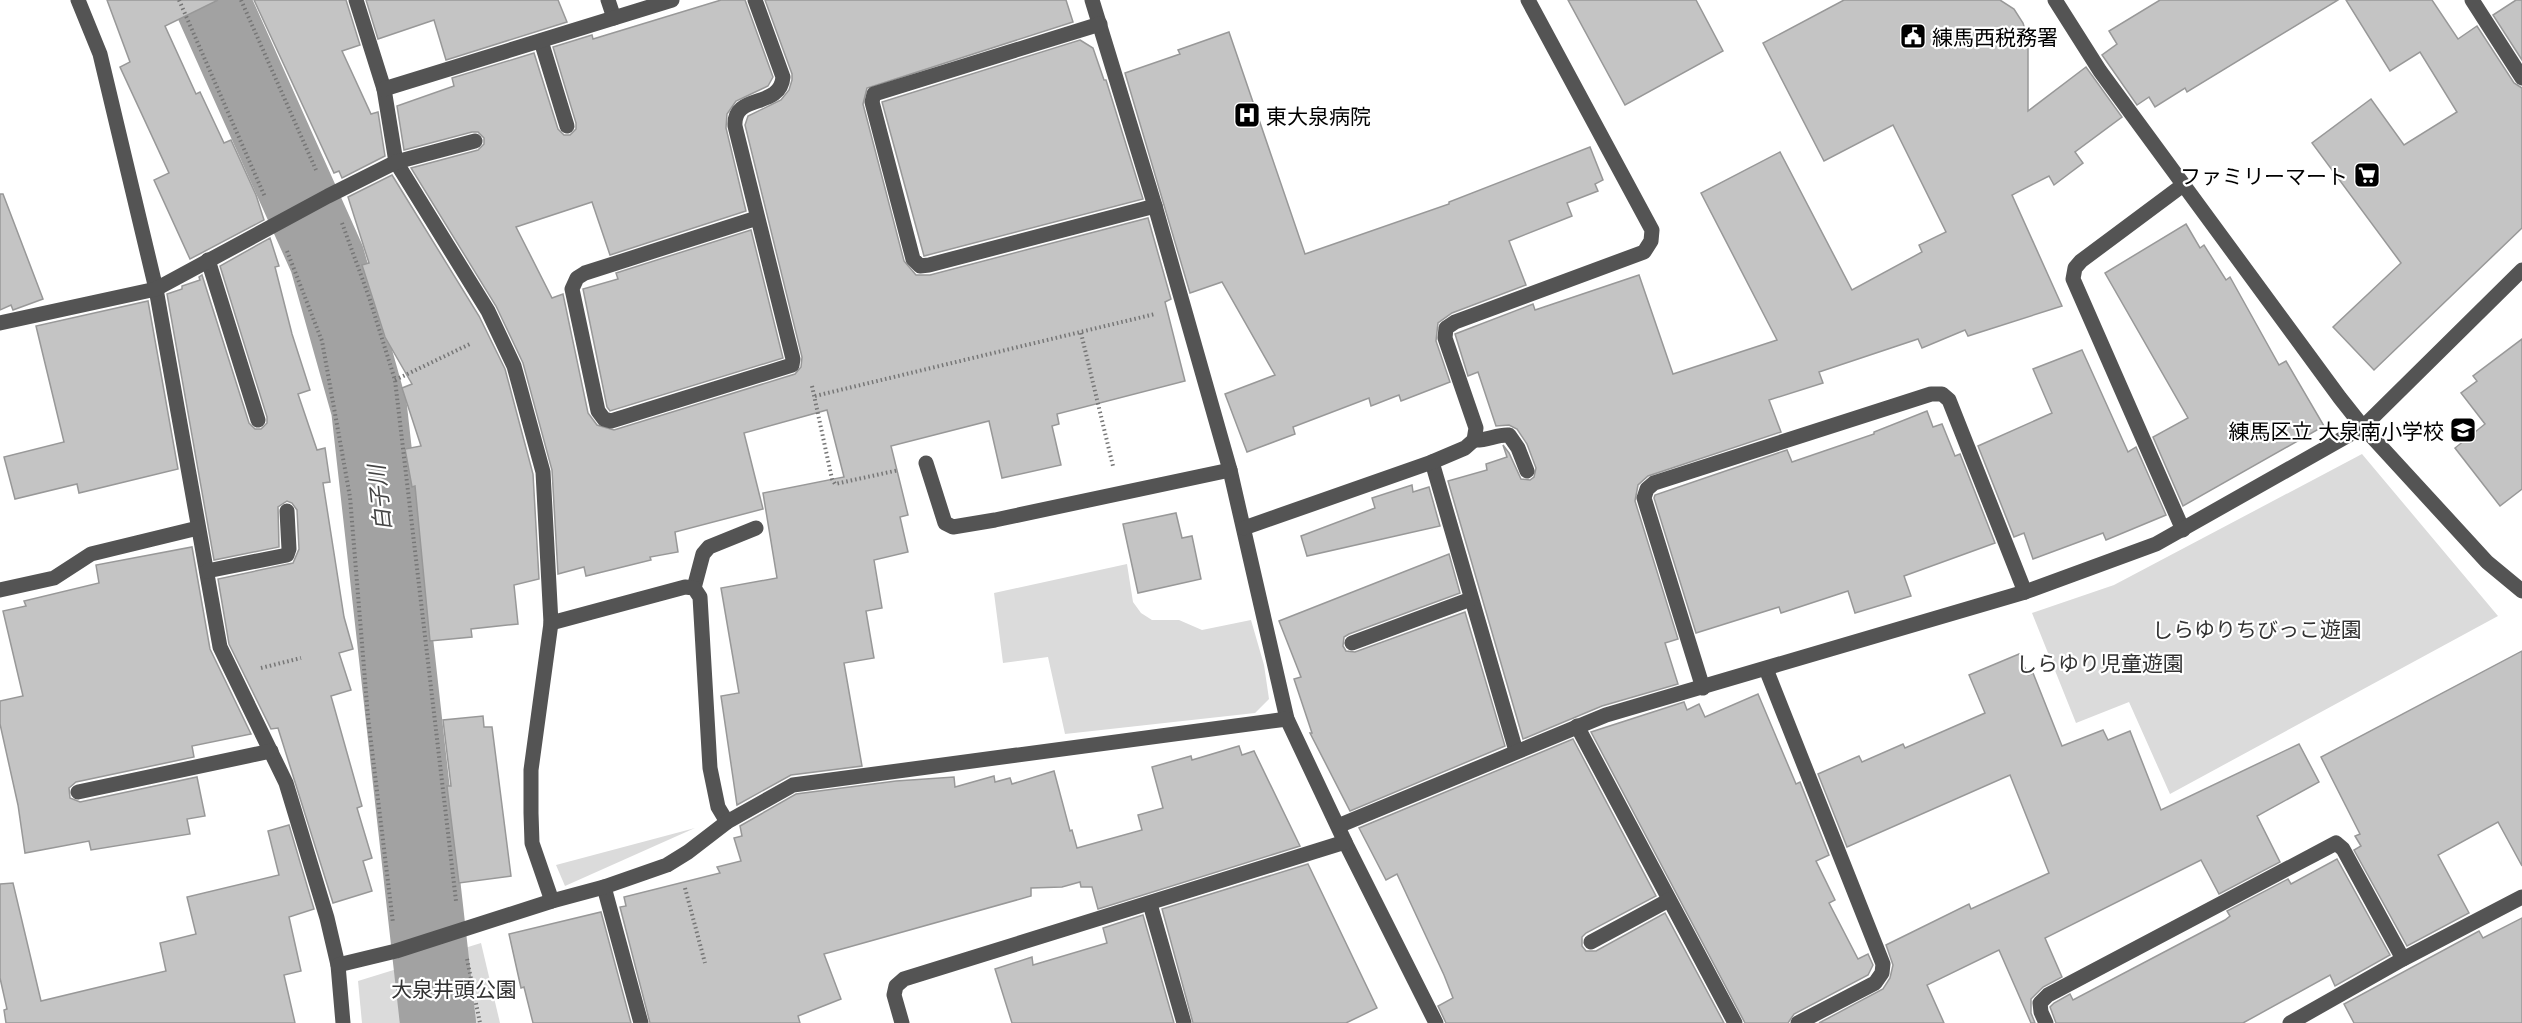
<svg xmlns="http://www.w3.org/2000/svg" width="2522" height="1023" font-family="Lato,'Noto Sans JP',sans-serif">
<rect width="100%" height="100%" fill="#fff"/>
<g fill="#dbdbdb">
<polygon points="2362,454 2498,616 2170,794 2129,702 2076,723 2032,613 2114,585"/>
<polygon points="1127,564 1133,602 1141,613 1152,620 1179,620 1202,630 1251,620 1264,665 1269,699 1255,713 1065,734 1048,657 1003,663 994,593"/>
<polygon points="695,828 565,886 556,865"/>
<polygon points="481,943 500,1023 362,1023 358,981"/>
</g>
<g fill="none" stroke-linecap="round" stroke-linejoin="round">
<polyline stroke="#a2a2a2" stroke-width="76" points="211,0 327,259 369,408 438,1023"/>
</g>
<g fill="#c4c4c4" stroke="#989898" stroke-width="1.5">
<polygon points="107,0 218,0 165,26 196,94 200,92 224,143 231,140 256,195 264,220 190,259 154,180 169,173 120,67 130,62"/>
<polygon points="254,0 346,0 360,45 342,51 371,114 378,112 385,156 342,178 339,171 334,173"/>
<polygon points="366,0 558,0 567,22 446,60 434,20 378,39"/>
<polygon points="721,0 745,0 773,77 768,86 736,101 727,114 726,128 746,211 610,255 592,202 516,227 552,298 563,294 588,413 597,425 614,430 795,374 801,367 802,357 745,125 748,116 781,100 789,90 792,80 792,74 765,0 1066,0 1073,22 867,88 863,104 904,261 916,275 930,275 1148,218 1171,299 1165,302 1185,381 1057,414 1059,424 1052,426 1061,465 1002,478 989,421 891,446 908,515 900,517 908,552 874,560 882,608 866,611 874,658 844,663 862,766 791,775 737,805 721,696 739,693 721,588 777,578 763,493 844,477 827,410 744,433 763,509 675,532 678,552 650,557 651,560 586,576 584,567 558,574 552,470 523,363 496,306 411,168 478,150 484,144 484,138 478,132 472,132 404,150 397,106 454,86 452,78 534,53 558,129 564,135 570,135 576,129 576,123 553,47 592,35 593,39"/>
<polygon points="1568,0 1696,0 1723,51 1625,105"/>
<polygon points="1844,0 2000,0 2014,9 2023,23 2028,39 2028,111 2086,67 2122,117 2075,152 2083,163 2054,185 2049,176 2012,195 2062,306 1968,336 1965,330 1922,348 1918,339 1819,372 1823,383 1769,400 1781,432 1648,476 1638,485 1635,501 1678,639 1665,643 1678,684 1602,706 1523,739 1448,481 1487,470 1486,464 1507,457 1503,445 1509,453 1521,479 1530,480 1534,477 1536,468 1527,444 1517,429 1509,425 1496,426 1478,372 1468,376 1455,334 1533,304 1535,310 1639,275 1673,374 1777,340 1701,193 1780,152 1852,290 1922,252 1919,245 1946,232 1893,125 1824,161 1763,43"/>
<polygon points="2160,0 2338,0 2187,92 2185,88 2155,107 2149,97 2137,105 2102,55 2117,44 2109,31"/>
<polygon points="2346,0 2432,0 2458,39 2477,26 2514,83 2522,88 2522,228 2374,370 2333,327 2401,263 2312,143 2371,99 2404,145 2457,112 2420,52 2390,71"/>
<polygon points="2516,0 2522,0 2522,60 2493,15"/>
<polygon points="1229,32 1305,254 1449,204 1449,202 1590,147 1603,180 1595,184 1598,191 1567,203 1572,216 1509,241 1526,285 1452,313 1438,323 1436,341 1450,382 1401,401 1399,395 1371,406 1369,398 1293,427 1295,434 1247,452 1225,394 1275,375 1222,282 1190,293 1125,73 1180,54 1178,50"/>
<polygon points="1080,40 1093,48 1104,80 1106,80 1143,199 924,256 882,102"/>
<polygon points="392,175 479,316 505,369 533,474 539,579 514,585 518,624 471,629 472,637 430,641 415,486 412,487 405,449 421,446 402,388 412,384 385,337 362,265 369,263 348,197"/>
<polygon points="0,194 3,194 43,299 13,310 11,305 0,310"/>
<polygon points="2186,224 2200,248 2204,245 2226,280 2230,277 2279,365 2286,361 2324,426 2183,506 2153,437 2188,418 2105,273"/>
<polygon points="751,230 783,358 610,411 607,407 583,289 618,279 616,273"/>
<polygon points="270,238 279,266 275,267 292,334 310,390 298,394 317,450 325,448 330,482 323,483 344,617 353,649 339,653 351,690 331,696 362,806 357,808 372,858 363,861 372,891 333,903 278,728 271,729 229,644 218,579 293,563 299,549 297,510 292,503 287,501 278,507 279,547 214,560 167,294 182,289 182,286 200,280 199,277 202,275 249,423 255,429 261,429 267,423 267,417 220,266"/>
<polygon points="148,301 178,469 79,493 77,484 15,499 4,457 64,442 36,326"/>
<polygon points="2522,339 2522,489 2500,506 2455,448 2485,424 2461,393 2477,381 2473,376"/>
<polygon points="2082,350 2128,452 2136,447 2166,515 2106,540 2103,533 2033,559 2024,533 2014,537 1978,446 2052,413 2033,369"/>
<polygon points="1927,411 1933,427 1942,424 1955,456 1960,454 1995,543 1904,576 1911,596 1855,613 1848,591 1781,613 1779,607 1696,633 1654,498 1655,495 1787,450 1792,462 1874,434 1874,432"/>
<polygon points="1412,485 1413,492 1429,487 1440,526 1307,556 1301,536 1375,508 1372,498"/>
<polygon points="1176,513 1182,538 1192,536 1201,579 1138,593 1123,524"/>
<polygon points="192,547 210,649 251,734 192,746 194,757 76,782 69,788 70,798 80,802 197,777 205,816 187,819 190,834 91,850 89,841 25,853 18,805 0,724 0,701 23,696 3,611 26,606 24,601 99,583 96,565"/>
<polygon points="1449,554 1460,593 1349,634 1344,637 1343,646 1346,651 1355,652 1465,612 1505,746 1350,811 1310,733 1312,733 1294,679 1301,677 1279,621"/>
<polygon points="2522,651 2522,866 2498,822 2438,855 2469,913 2407,946 2354,850 2361,846 2355,836 2360,834 2321,757"/>
<polygon points="2019,654 2028,675 2033,673 2062,746 2103,730 2108,740 2130,731 2161,810 2299,744 2319,782 2257,816 2280,862 2219,894 2201,860 2045,938 2062,977 2043,987 2031,999 2031,1013 2035,1023 2031,1023 1999,950 1927,985 1944,1023 1819,1023 1883,989 1890,978 1893,965 1886,945 1969,904 1971,909 2049,873 2010,775 1847,847 1818,774 1859,756 1862,762 1903,744 1905,748 1985,713 1969,675"/>
<polygon points="1758,694 1796,784 1800,782 1829,855 1816,861 1835,900 1829,903 1858,959 1868,954 1873,965 1868,975 1794,1014 1788,1023 1745,1023 1591,732 1684,702 1687,710 1699,704 1705,717"/>
<polygon points="483,716 484,727 492,727 511,876 459,883 447,786 451,786 443,720"/>
<polygon points="1573,739 1656,896 1586,933 1582,937 1582,946 1586,951 1596,951 1665,913 1724,1023 1446,1023 1438,1006 1453,998 1444,975 1397,874 1386,880 1359,828"/>
<polygon points="1239,746 1242,755 1254,751 1300,846 1098,909 1092,887 1081,887 1080,882 1062,887 1031,888 1031,896 824,954 841,999 798,1016 800,1023 650,1023 620,907 626,906 624,897 720,873 717,867 741,861 734,838 742,836 740,826 796,794 896,781 954,777 955,787 994,776 995,782 1010,778 1012,784 1054,771 1070,831 1072,830 1077,848 1142,830 1138,815 1163,808 1152,767 1191,756 1192,760"/>
<polygon points="289,825 314,909 289,917 301,971 284,975 295,1023 6,1023 4,1010 7,1009 0,978 0,884 13,883 41,1001 166,971 160,943 196,934 187,897 279,875 268,831"/>
<polygon points="2337,859 2390,955 2335,986 2330,975 2243,1023 2056,1023 2050,1007 2054,1003 2070,994 2073,1000 2225,920 2230,916 2227,911 2288,879 2291,884"/>
<polygon points="1308,864 1377,1008 1346,1023 1193,1023 1162,909"/>
<polygon points="601,912 631,1023 533,1023 524,987 521,988 509,934"/>
<polygon points="1143,915 1174,1023 1012,1023 995,969 1032,957 1033,965 1107,943 1103,928"/>
<polygon points="2522,918 2522,1023 2354,1023 2344,1004 2479,931 2483,938"/>
</g>
<g fill="none" stroke-linecap="round" stroke-linejoin="round">
<g stroke="#767676" stroke-width="4" stroke-dasharray="1.5 3" stroke-linecap="butt">
<polyline points="179,0 265,197"/>
<polyline points="241,0 316,170"/>
<polyline points="342,223 369,297 395,380 456,901"/>
<polyline points="287,251 322,341 350,497 368,717 393,923"/>
<polyline points="1081,333 1113,466"/>
<polyline points="395,380 472,343"/>
<polyline points="812,386 832,479 835,484 899,470"/>
<polyline points="815,396 1155,314"/>
<polyline points="261,668 301,658"/>
<polyline points="685,888 705,963"/>
<polyline points="467,959 480,1023"/>
</g>
<g stroke="#545454" stroke-width="15">
<polyline points="78,0 100,54 156,289 220,647 286,783 327,918 338,965 343,1023"/>
<polyline points="356,0 384,89 396,162 488,311 514,366 543,472 551,623 531,770 531,813 532,843 552,901"/>
<polyline points="608,0 614,18"/>
<path d="M755 0 783 77C780 110 733 92 735 126L793 359 792 365 611 421 604 419 598 411 572 289 577 278 585 273 757 218"/>
<polyline points="1092,0 1155,206 1230,470 1287,719 1345,842 1436,1023"/>
<polyline points="2055,0 2100,71 2340,398 2363,427 2487,562 2522,591"/>
<polyline points="2472,0 2522,78"/>
<polyline points="1100,24 874,94 872,102 913,259 920,266 929,265 1155,206"/>
<polyline points="541,41 567,126"/>
<polyline points="384,89 672,0"/>
<polyline points="208,260 258,420"/>
<polyline points="0,323 156,289 328,196 396,162 475,141"/>
<path d="M1474 440C1487 441 1497 434 1509 435L1518 448 1527 471"/>
<polyline points="1432,462 1516,751"/>
<polyline points="926,463 945,523 953,527 995,520 1230,470"/>
<polyline points="1244,528 1432,462 1465,448 1474,440 1476,428 1445,338 1446,328 1455,322 1644,252 1651,241 1652,230 1528,0"/>
<polyline points="2183,530 2073,279 2075,268 2081,261 2183,185"/>
<polyline points="207,571 287,555 289,549 287,511"/>
<polyline points="694,588 703,554 709,547 756,528"/>
<polyline points="0,590 54,578 91,554 198,528"/>
<polyline points="551,623 685,587 694,588 700,597 710,768 718,807 727,822"/>
<polyline points="1352,643 1471,599"/>
<polyline points="1766,669 1883,964 1882,973 1875,983 1798,1023"/>
<polyline points="1703,688 1644,498 1647,489 1654,483 1931,394 1942,394 1949,400 2025,592"/>
<polyline points="1577,726 1735,1023"/>
<polyline points="78,792 271,751"/>
<polyline points="1338,826 1606,715 2025,592 2156,544 2363,427 2522,270"/>
<polyline points="604,887 641,1023"/>
<polyline points="1150,904 1184,1023"/>
<polyline points="1591,942 1669,900"/>
<polyline points="338,965 396,951 552,901 604,887 667,865 688,852 727,822 793,785 1287,719"/>
<polyline points="902,1023 894,995 896,986 904,979 1345,842"/>
<polyline points="2046,1023 2041,1012 2040,1003 2048,995 2336,843 2343,849 2403,959"/>
<polyline points="2290,1023 2403,959 2522,897"/>
</g>
</g>
<defs>
<symbol id="civic-square" viewBox="-11 -11 22 22"><rect x="-9" y="-9" width="18" height="18" rx="4" fill="#000" stroke="#fff"/><path d="M-.6-6.5H3V-4.5H.6V-3L4-1V1h2V6H-6V1h2V-1L-.6-3ZM-1.2 2.5V6h2.4V2.5Z" fill="#fff"/></symbol>
<symbol id="hospital-square" viewBox="-11 -11 22 22"><rect x="-9" y="-9" width="18" height="18" rx="4" fill="#000" stroke="#fff"/><path d="M-5-5h3v3.5h4V-5h3V5h-3V1.5h-4V5h-3Z" fill="#fff"/></symbol>
<symbol id="supermarket-square" viewBox="-11 -11 22 22"><rect x="-9" y="-9" width="18" height="18" rx="4" fill="#000" stroke="#fff"/><path d="M-6-5.5h2.5l.6 2H6L4.5 2H-2.5L-4.4-4H-6ZM-1.5 3.2a1.3 1.3 0 1 0 .1 0ZM3 3.2a1.3 1.3 0 1 0 .1 0Z" fill="#fff"/></symbol>
<symbol id="school-square" viewBox="-11 -11 22 22"><rect x="-9" y="-9" width="18" height="18" rx="4" fill="#000" stroke="#fff"/><path d="M0-5L7-2L0 1L-7-2ZM-4 1L0 2.5L4 1V4Q0 6-4 4Z" fill="#fff"/></symbol>
</defs>
<g fill-rule="evenodd">
<use href="#civic-square" x="1898" y="21" width="30" height="30"/>
<use href="#hospital-square" x="1232" y="100" width="30" height="30"/>
<use href="#supermarket-square" x="2352" y="160" width="30" height="30"/>
<use href="#school-square" x="2448" y="415" width="30" height="30"/>
</g>
<g text-anchor="middle" dominant-baseline="central" stroke-width="4.5" stroke-linejoin="round" paint-order="stroke">
<g font-size="21" fill="#000" stroke="#fff" text-anchor="start">
<text x="1932" y="36">練馬西税務署</text>
<text x="1266" y="115">東大泉病院</text>
<text x="2348" y="175" text-anchor="end">ファミリーマート</text>
<text x="2444" y="430" text-anchor="end">練馬区立 大泉南小学校</text>
</g>
<g font-size="21" fill="#323232" stroke="#fff">
<text x="2257" y="628">しらゆりちびっこ遊園</text>
<text x="2100" y="662">しらゆり児童遊園</text>
<text x="454" y="988">大泉井頭公園</text>
</g>
<g font-size="22" font-style="italic" fill="#434343" stroke="#fff">
<text transform="translate(379 498) rotate(-96)">白子川</text>
</g>
</g>
</svg>
